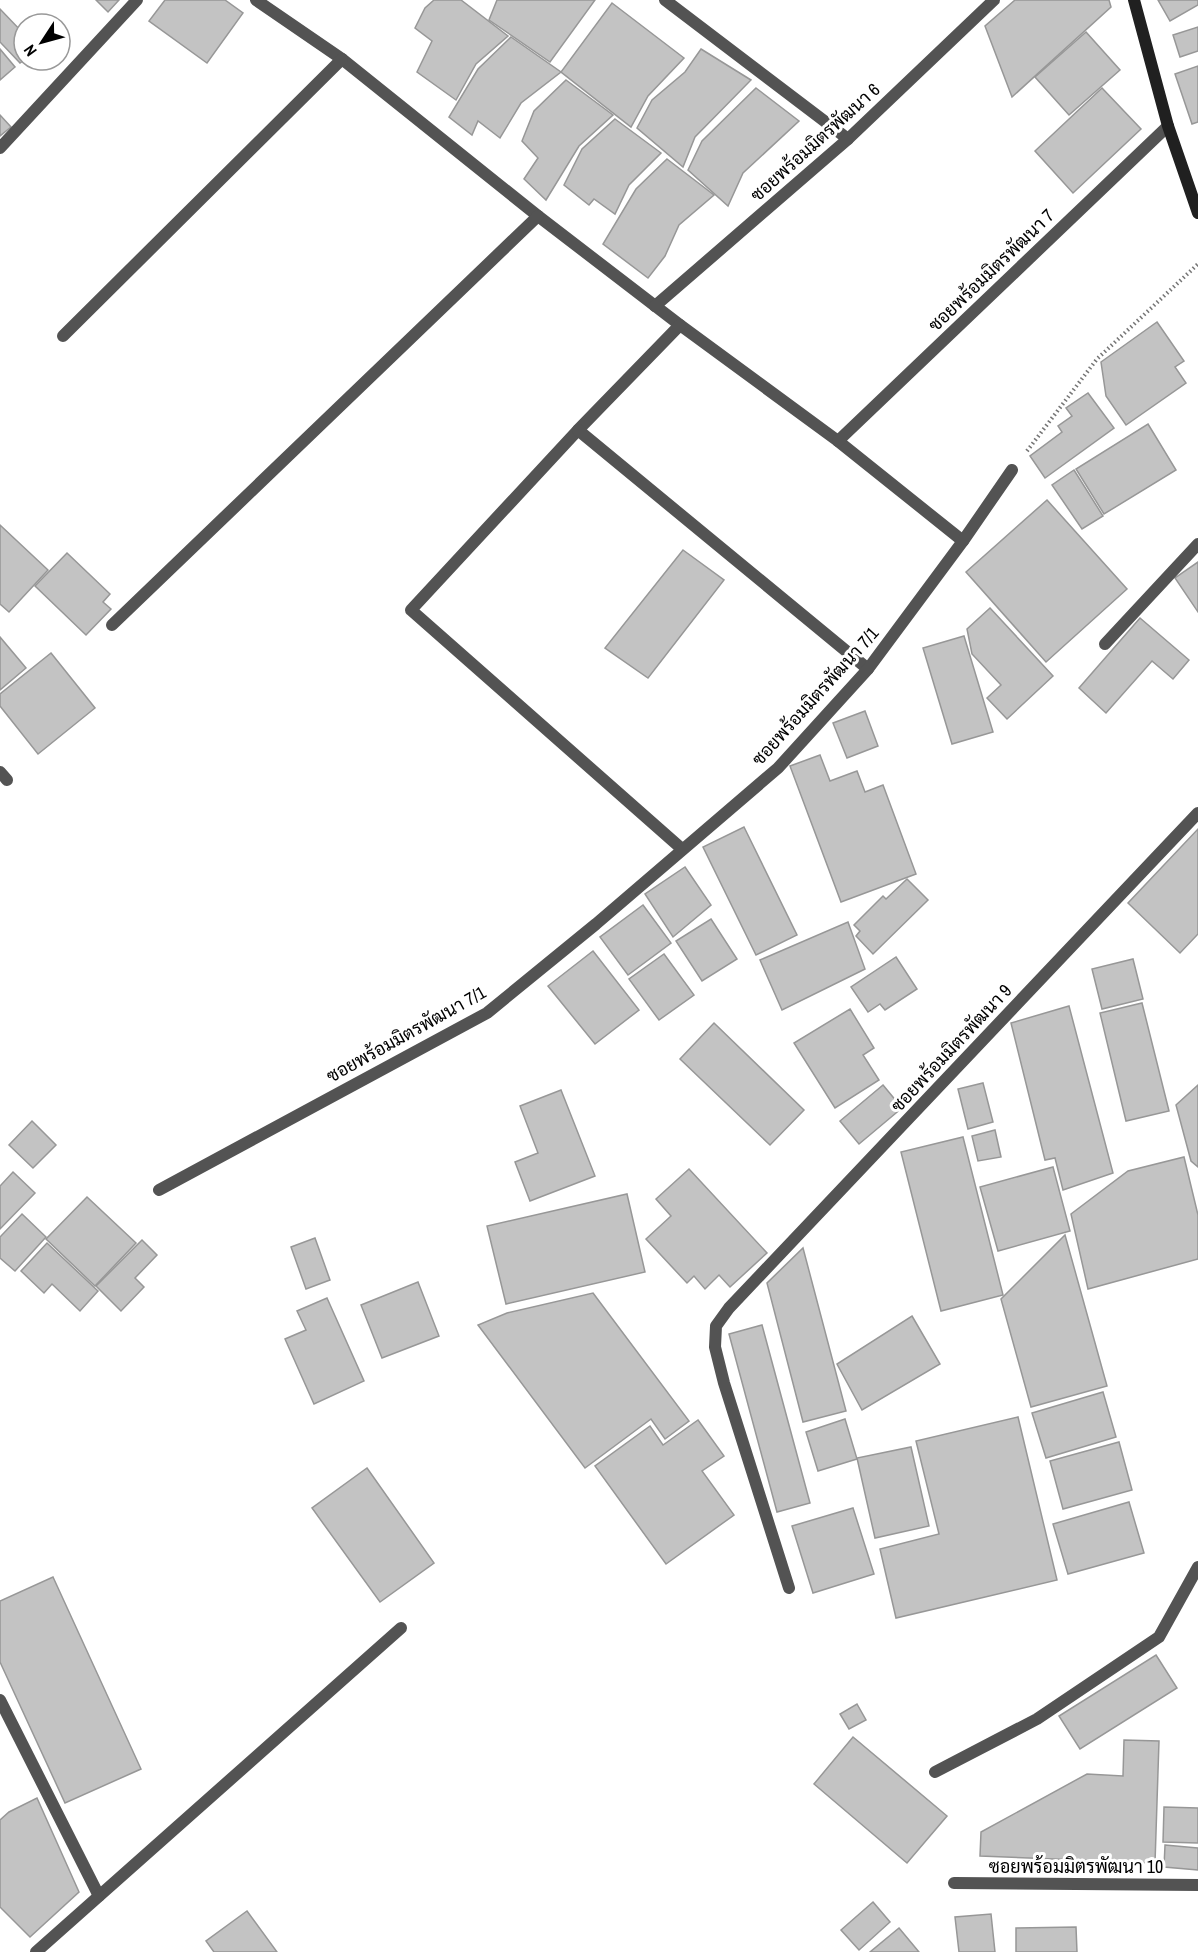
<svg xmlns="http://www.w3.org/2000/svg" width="1198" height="1952" font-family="'Archivo Narrow',Sarabun,sans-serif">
<rect width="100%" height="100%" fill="#fff"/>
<g fill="#c3c3c3" stroke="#979797" stroke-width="1.5">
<polygon points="96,0 119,0 108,12"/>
<polygon points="165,0 225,0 243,13 207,63 149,21"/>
<polygon points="434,0 461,0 508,36 476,64 456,100 417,72 432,41 415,28 425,8"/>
<polygon points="497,0 595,0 550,62 489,20"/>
<polygon points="1015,0 1109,0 1111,7 1012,97 985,26"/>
<polygon points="1158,0 1198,0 1198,5 1170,21"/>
<polygon points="612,3 684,58 648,96 631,127 561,72"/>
<polygon points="0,9 24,34 24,60 20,63 0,42"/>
<polygon points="1198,27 1198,51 1180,57 1173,35"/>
<polygon points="1086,32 1120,70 1069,115 1035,77"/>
<polygon points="511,37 561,72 521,103 500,138 478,121 472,135 449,117 478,69"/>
<polygon points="0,49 15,67 0,80"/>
<polygon points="701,49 751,80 695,137 683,167 637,128 652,100 685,72"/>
<polygon points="1198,66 1198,122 1192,124 1175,74"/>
<polygon points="566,80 613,115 579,146 546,200 524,179 538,158 522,141 534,111"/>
<polygon points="756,88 799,121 743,173 728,206 688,170 702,141"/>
<polygon points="1102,88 1141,129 1073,193 1035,151"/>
<polygon points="0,115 11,127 0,136"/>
<polygon points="615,119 661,153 629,185 615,214 594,199 589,205 564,185 582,149"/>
<polygon points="667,159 714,195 679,225 665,256 648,278 603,244 636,189"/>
<polygon points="1157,322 1184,361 1175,367 1186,383 1126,425 1106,396 1101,362"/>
<polygon points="1088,393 1114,428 1045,478 1030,456 1062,432 1058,426 1072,416 1066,408"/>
<polygon points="1148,424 1176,470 1104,514 1076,469"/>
<polygon points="1074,470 1103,516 1082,529 1052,485"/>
<polygon points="1047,500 1127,589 1046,662 966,572"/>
<polygon points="0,525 48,570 9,612 0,604"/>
<polygon points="683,550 724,580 648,678 605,648"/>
<polygon points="67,553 110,594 103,602 111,609 86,635 35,586"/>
<polygon points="1198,562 1198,612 1175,578"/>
<polygon points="990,608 1053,676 1007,719 987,698 1001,685 972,654 967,629"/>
<polygon points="1140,618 1189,660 1173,679 1152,661 1106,713 1079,688"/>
<polygon points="964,636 993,732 952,744 923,648"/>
<polygon points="0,637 26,668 0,690"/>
<polygon points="51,653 95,708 38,754 0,706 0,694"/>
<polygon points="865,711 878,746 847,758 833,723"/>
<polygon points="820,755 830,781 857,771 865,792 883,785 916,874 841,902 790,766"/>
<polygon points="744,827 797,935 756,955 703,847"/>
<polygon points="1198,829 1198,934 1180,953 1128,903"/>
<polygon points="685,867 711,905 673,937 645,894"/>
<polygon points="907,879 928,900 873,954 856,936 860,931 854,925 883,896 886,899"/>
<polygon points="643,905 671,943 628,975 600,937"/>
<polygon points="711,919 737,959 702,981 676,941"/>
<polygon points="848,922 865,969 782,1010 760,960"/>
<polygon points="593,951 639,1010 595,1044 548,986"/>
<polygon points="664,954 694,995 659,1020 629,979"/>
<polygon points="896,957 917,989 885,1010 880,1004 868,1012 851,987"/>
<polygon points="1133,959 1143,999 1102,1009 1092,969"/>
<polygon points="1142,1003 1169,1111 1126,1121 1100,1013"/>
<polygon points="1069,1006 1113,1173 1063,1190 1055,1158 1045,1160 1011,1023"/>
<polygon points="850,1009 874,1048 863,1055 879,1080 835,1108 794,1043"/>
<polygon points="714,1023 804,1110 770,1145 680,1059"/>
<polygon points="983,1083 993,1122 968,1129 958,1089"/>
<polygon points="883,1085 902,1108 859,1144 840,1121"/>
<polygon points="1198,1085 1198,1167 1191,1161 1176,1105"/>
<polygon points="561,1090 595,1176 530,1201 515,1162 538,1153 520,1106"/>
<polygon points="32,1121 56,1145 33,1168 9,1145"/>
<polygon points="995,1130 1001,1157 978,1161 972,1136"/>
<polygon points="963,1137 1003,1295 941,1311 901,1152"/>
<polygon points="1184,1157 1198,1215 1198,1259 1088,1289 1071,1214 1128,1171"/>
<polygon points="1053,1167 1070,1231 998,1251 980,1187"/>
<polygon points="689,1169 767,1253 730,1287 719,1275 705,1289 694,1276 687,1283 646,1239 671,1216 656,1199"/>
<polygon points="13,1172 35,1193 0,1229 0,1186"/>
<polygon points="627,1194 645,1272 506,1304 487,1226"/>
<polygon points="87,1197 136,1243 95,1286 46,1239"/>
<polygon points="22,1214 46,1237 15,1271 0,1258 0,1237"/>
<polygon points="1065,1235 1107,1386 1031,1407 1001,1299"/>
<polygon points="315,1238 330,1280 306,1289 291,1247"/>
<polygon points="142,1240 157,1255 135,1278 144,1287 121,1311 96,1286"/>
<polygon points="47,1243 98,1291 80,1311 52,1284 44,1293 21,1271"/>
<polygon points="803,1248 846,1411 803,1422 767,1283"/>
<polygon points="418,1282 439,1336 382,1358 361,1305"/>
<polygon points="593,1293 689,1421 665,1439 651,1419 585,1468 478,1325 507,1313"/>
<polygon points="327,1298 364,1381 314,1404 285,1339 306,1330 297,1311"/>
<polygon points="912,1316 940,1364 862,1410 837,1364"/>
<polygon points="762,1325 810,1503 777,1512 729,1334"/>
<polygon points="1103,1392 1116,1437 1046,1458 1032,1413"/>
<polygon points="1018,1417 1057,1580 896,1618 880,1549 939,1534 916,1441"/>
<polygon points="845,1419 857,1459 818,1471 806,1432"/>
<polygon points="698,1420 724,1456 702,1471 734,1515 666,1564 595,1466 650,1426 663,1445"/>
<polygon points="1119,1442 1132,1490 1063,1509 1050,1461"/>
<polygon points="911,1447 929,1526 875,1538 857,1458"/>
<polygon points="367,1468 434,1563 380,1602 312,1508"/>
<polygon points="1129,1502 1144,1553 1068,1574 1053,1524"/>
<polygon points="853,1508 874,1574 813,1593 792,1526"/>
<polygon points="53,1577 141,1769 65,1803 0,1662 0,1601"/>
<polygon points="1156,1655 1177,1688 1080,1749 1059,1716"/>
<polygon points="857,1704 866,1720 849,1729 840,1714"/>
<polygon points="853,1737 947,1816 907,1863 814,1784"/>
<polygon points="1124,1740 1159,1741 1155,1863 980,1856 981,1832 1087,1774 1123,1776"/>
<polygon points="37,1798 79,1892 30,1937 0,1907 0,1820 9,1812"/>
<polygon points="1164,1807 1198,1808 1198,1843 1163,1842"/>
<polygon points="1165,1845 1198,1848 1198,1870 1164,1867"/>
<polygon points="873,1902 890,1922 859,1950 841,1930"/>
<polygon points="247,1911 277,1952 214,1952 206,1941"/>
<polygon points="991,1914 995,1952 959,1952 955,1917"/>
<polygon points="1076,1927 1077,1952 1016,1952 1016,1928"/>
<polygon points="899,1928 919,1952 870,1952"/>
</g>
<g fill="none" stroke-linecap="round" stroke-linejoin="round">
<polyline stroke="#757575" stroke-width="4" stroke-dasharray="1.5 3" stroke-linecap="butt" points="1027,451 1097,359 1198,264"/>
<g stroke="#535353" stroke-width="12">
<polyline points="1105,644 1198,544"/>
<polyline points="0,1700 99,1896"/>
<polyline points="935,1772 1037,1719 1159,1637 1198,1567"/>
</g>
<g stroke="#535353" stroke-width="12">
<polyline points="256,0 342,59 538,216 680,325 838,441 963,541"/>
<polyline points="665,0 848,139"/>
<polyline points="0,148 137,0"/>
<polyline points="655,306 848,139 994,0"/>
<polyline points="680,325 578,430 411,610 682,849"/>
<polyline points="63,336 342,59"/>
<polyline points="578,430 868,669"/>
<polyline points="838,441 1168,126"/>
<polyline points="112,625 538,216"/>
<polyline points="0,772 7,780"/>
<polyline points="159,1190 487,1013 596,924 778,768 868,669 963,541 1012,470"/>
<polyline points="789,1588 724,1383 715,1347 716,1326 729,1308 1198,813"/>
<polyline points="954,1883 1198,1885"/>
<polyline points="36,1952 401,1628"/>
</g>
<polyline stroke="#202020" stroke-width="12" points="1134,0 1168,126 1198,213"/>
</g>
<g text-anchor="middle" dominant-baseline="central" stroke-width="6" stroke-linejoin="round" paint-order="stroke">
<g font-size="18" fill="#000" stroke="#fff">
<text transform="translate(815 142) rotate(-42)">ซอยพร้อมมิตรพัฒนา 6</text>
<text transform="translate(991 270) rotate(-44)">ซอยพร้อมมิตรพัฒนา 7</text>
<text transform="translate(815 696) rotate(-48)">ซอยพร้อมมิตรพัฒนา 7/1</text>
<text transform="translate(406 1034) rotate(-29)">ซอยพร้อมมิตรพัฒนา 7/1</text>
<text transform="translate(951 1048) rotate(-47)">ซอยพร้อมมิตรพัฒนา 9</text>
<text x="1076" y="1866">ซอยพร้อมมิตรพัฒนา 10</text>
</g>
</g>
<g transform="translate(42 42) rotate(234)"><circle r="28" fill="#ffffff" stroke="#999999" stroke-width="1.5"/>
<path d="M0-4.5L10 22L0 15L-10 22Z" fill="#000000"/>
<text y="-9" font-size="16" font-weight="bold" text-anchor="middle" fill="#000000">N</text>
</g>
</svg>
